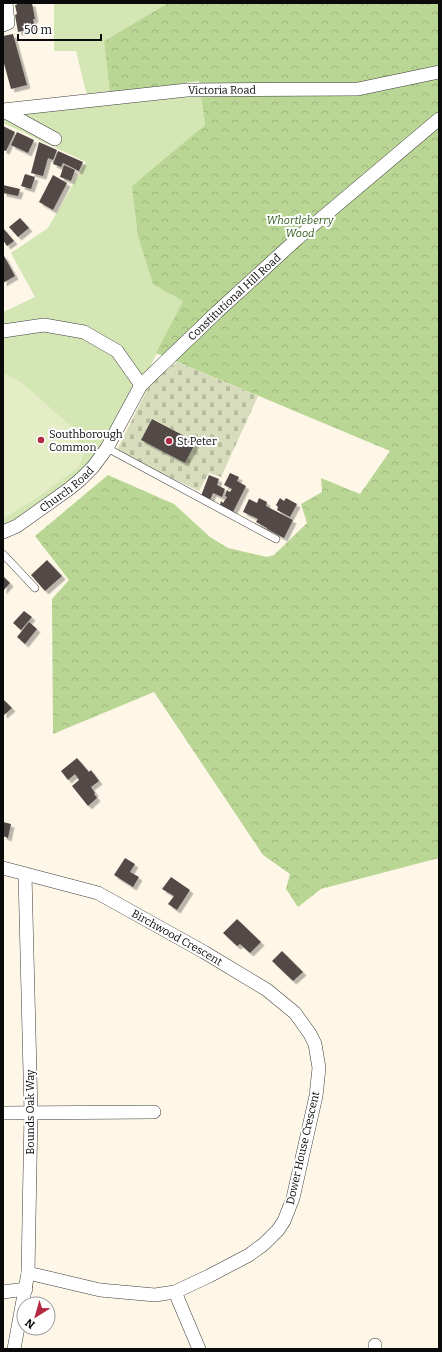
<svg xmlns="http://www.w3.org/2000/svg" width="442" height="1352" font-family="Bitter,serif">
<defs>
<pattern id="forest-crowns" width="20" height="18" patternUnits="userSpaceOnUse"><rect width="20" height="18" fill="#bad694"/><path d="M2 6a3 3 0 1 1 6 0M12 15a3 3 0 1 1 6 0" fill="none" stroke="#9fb67e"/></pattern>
<pattern id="cemetery-stones" width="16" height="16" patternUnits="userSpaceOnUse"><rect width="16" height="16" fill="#d7ddbc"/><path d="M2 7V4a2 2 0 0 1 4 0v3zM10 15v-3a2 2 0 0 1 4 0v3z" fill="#b7bca0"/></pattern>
<filter id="shadow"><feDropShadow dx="3.5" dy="3.5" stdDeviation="0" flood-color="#0004"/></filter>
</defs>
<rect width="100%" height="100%" fill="#fef7e8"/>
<g fill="#d4e6b4">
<polygon points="54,3 168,3 104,41 110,94 87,96 76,51 54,51"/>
<polygon points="201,93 205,125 175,151 183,301 141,385 117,351 84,332 43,325 3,331 3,312 35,297 11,253 48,228 86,162 3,123 3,110"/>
<polygon points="44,330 70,332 102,345 131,374 133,388 99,454 53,497 3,527 3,334"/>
</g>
<polygon fill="url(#forest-crowns)" points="168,3 439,3 439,858 321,889 298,907 286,889 290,874 263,855 154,692 53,734 52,599 69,580 35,536 108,475 174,504 210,537 228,548 267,557 274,555 307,523 301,504 322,492 321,478 360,494 390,451 156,353 183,301 153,284 138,236 132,186 205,125 199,81 110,94 104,41"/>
<path fill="url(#cemetery-stones)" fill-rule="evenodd" d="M177 362 258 396 221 477 209 473 199 491 116 452 151 382ZM153 419 196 442 185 463 141 440Z"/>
<polygon fill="#e5edc6" points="3,373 21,382 72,427 84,453 79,467 38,497 3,519"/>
<g fill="#524a47" filter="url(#shadow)">
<polygon points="16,3 32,3 35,19 33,19 35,28 18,32 15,15 17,14 15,5 17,5"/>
<polygon points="13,34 27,85 11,89 3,60 3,36"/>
<polygon points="3,126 15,132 6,151 3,150"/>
<polygon points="17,132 34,140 28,153 11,145"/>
<polygon points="39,142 57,150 53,160 48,158 43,176 31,173"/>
<polygon points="58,151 83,162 79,171 63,163 61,167 53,164"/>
<polygon points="64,165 75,170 71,181 60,177"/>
<polygon points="25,174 35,177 31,189 21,186"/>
<polygon points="53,175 67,183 53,210 39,202"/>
<polygon points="3,185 20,189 18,196 3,193"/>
<polygon points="20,218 29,228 18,237 9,227"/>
<polygon points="3,228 14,241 7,246 3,240"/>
<polygon points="3,254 15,276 3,283"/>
<polygon points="152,419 196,442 185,463 141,440"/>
<polygon points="230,473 239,477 237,481 246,486 233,512 220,505 221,501 223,503 227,497 225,496 227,490 230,492 232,489 224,485"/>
<polygon points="209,475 219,479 217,485 225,489 222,497 213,493 210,500 201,496"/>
<polygon points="259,498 267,502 266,506 293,520 284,538 267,529 267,528 256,522 258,519 243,512 249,499 257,503"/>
<polygon points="280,498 284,501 286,498 297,504 290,517 277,510 278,507 276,505"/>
<polygon points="47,560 62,576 45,591 31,575"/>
<polygon points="3,576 10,583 3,591"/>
<polygon points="24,611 32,617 21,630 13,623"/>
<polygon points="29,622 37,629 25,644 17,637"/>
<polygon points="3,699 12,708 4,715 3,714"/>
<polygon points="77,758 89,772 91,770 99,781 91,787 95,793 94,794 97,798 88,806 72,786 79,780 75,774 68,780 61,771"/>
<polygon points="3,822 11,824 8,838 3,836"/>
<polygon points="125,858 135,864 130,872 139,877 133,887 114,875"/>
<polygon points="171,877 190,890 177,910 168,904 174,896 162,889"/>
<polygon points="237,919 261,942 250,953 240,944 237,946 223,933"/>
<polygon points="282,951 303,972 293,981 272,961"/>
</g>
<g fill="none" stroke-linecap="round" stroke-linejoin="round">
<defs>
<g id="service">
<polyline points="107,448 276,539"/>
<polyline points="3,554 35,588"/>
</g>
<g id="minor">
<polyline points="3,25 8,23 6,3"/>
<path id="s1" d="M3 110 187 90 358 89 439 72"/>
<polyline points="3,111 13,116 55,139"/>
<polyline points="3,331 44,325 84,332 117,351 141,385"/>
<path id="s2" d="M3 532 17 526 69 489 81 479 93 467 107 448 141 385 217 312 298 238 439 119"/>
<path id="s3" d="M3 868 98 893 204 952 267 990 295 1013 310 1034 315 1044 319 1068 316 1096 293 1198 284 1221 278 1230 264 1244 249 1255 209 1276 175 1292 155 1295 100 1290 28 1273"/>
<polyline points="3,1113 154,1112"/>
<polyline points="3,1292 26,1289"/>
<polyline points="175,1292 199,1349"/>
<polyline points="375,1345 375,1349"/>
<polyline points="14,1349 28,1273 31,1113 25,874"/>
</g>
</defs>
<use href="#service" stroke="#3d3d3d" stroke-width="8"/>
<use href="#minor" stroke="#3d3d3d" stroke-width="14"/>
<use href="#service" stroke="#fff" stroke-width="7"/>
<use href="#minor" stroke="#fff" stroke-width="13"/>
</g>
<g fill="#b32942" stroke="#fff" stroke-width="1.5">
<circle cx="41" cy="440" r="4"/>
<circle cx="169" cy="441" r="4"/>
</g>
<g text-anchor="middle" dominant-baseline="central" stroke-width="4" stroke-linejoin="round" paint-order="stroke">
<g font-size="11" fill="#0a0a0a" stroke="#fff">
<text stroke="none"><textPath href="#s1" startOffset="220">Victoria Road</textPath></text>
<text stroke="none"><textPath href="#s2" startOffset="335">Constitutional Hill Road</textPath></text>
<text stroke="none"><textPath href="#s2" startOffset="77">Church Road</textPath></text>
<text stroke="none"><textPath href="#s3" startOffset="189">Birchwood Crescent</textPath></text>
<text transform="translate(30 1112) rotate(-90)">Bounds Oak Way</text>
<text transform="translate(303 1148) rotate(-77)">Dower House Crescent</text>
</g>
<g font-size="11" font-style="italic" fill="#345e1e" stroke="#fff">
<text x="300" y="220">Whortleberry<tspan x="300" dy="13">Wood</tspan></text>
</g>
<g font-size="11" fill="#0a0a0a" stroke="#fff" text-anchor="start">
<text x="49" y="434">Southborough<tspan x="49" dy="13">Common</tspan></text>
<text x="177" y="441">St Peter</text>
</g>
</g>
<rect width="442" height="1352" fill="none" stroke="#0a0a0a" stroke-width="8"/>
<g transform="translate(36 1316) rotate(217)"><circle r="19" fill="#ffffff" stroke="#9d9d9d"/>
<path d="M0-3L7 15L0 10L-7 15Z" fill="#b32942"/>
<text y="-6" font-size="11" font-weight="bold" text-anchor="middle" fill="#0a0a0a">N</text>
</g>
<path d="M18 34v6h83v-6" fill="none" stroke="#0a0a0a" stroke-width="2"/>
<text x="24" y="34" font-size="12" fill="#0a0a0a" stroke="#ffffff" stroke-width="3" paint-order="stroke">50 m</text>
</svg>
